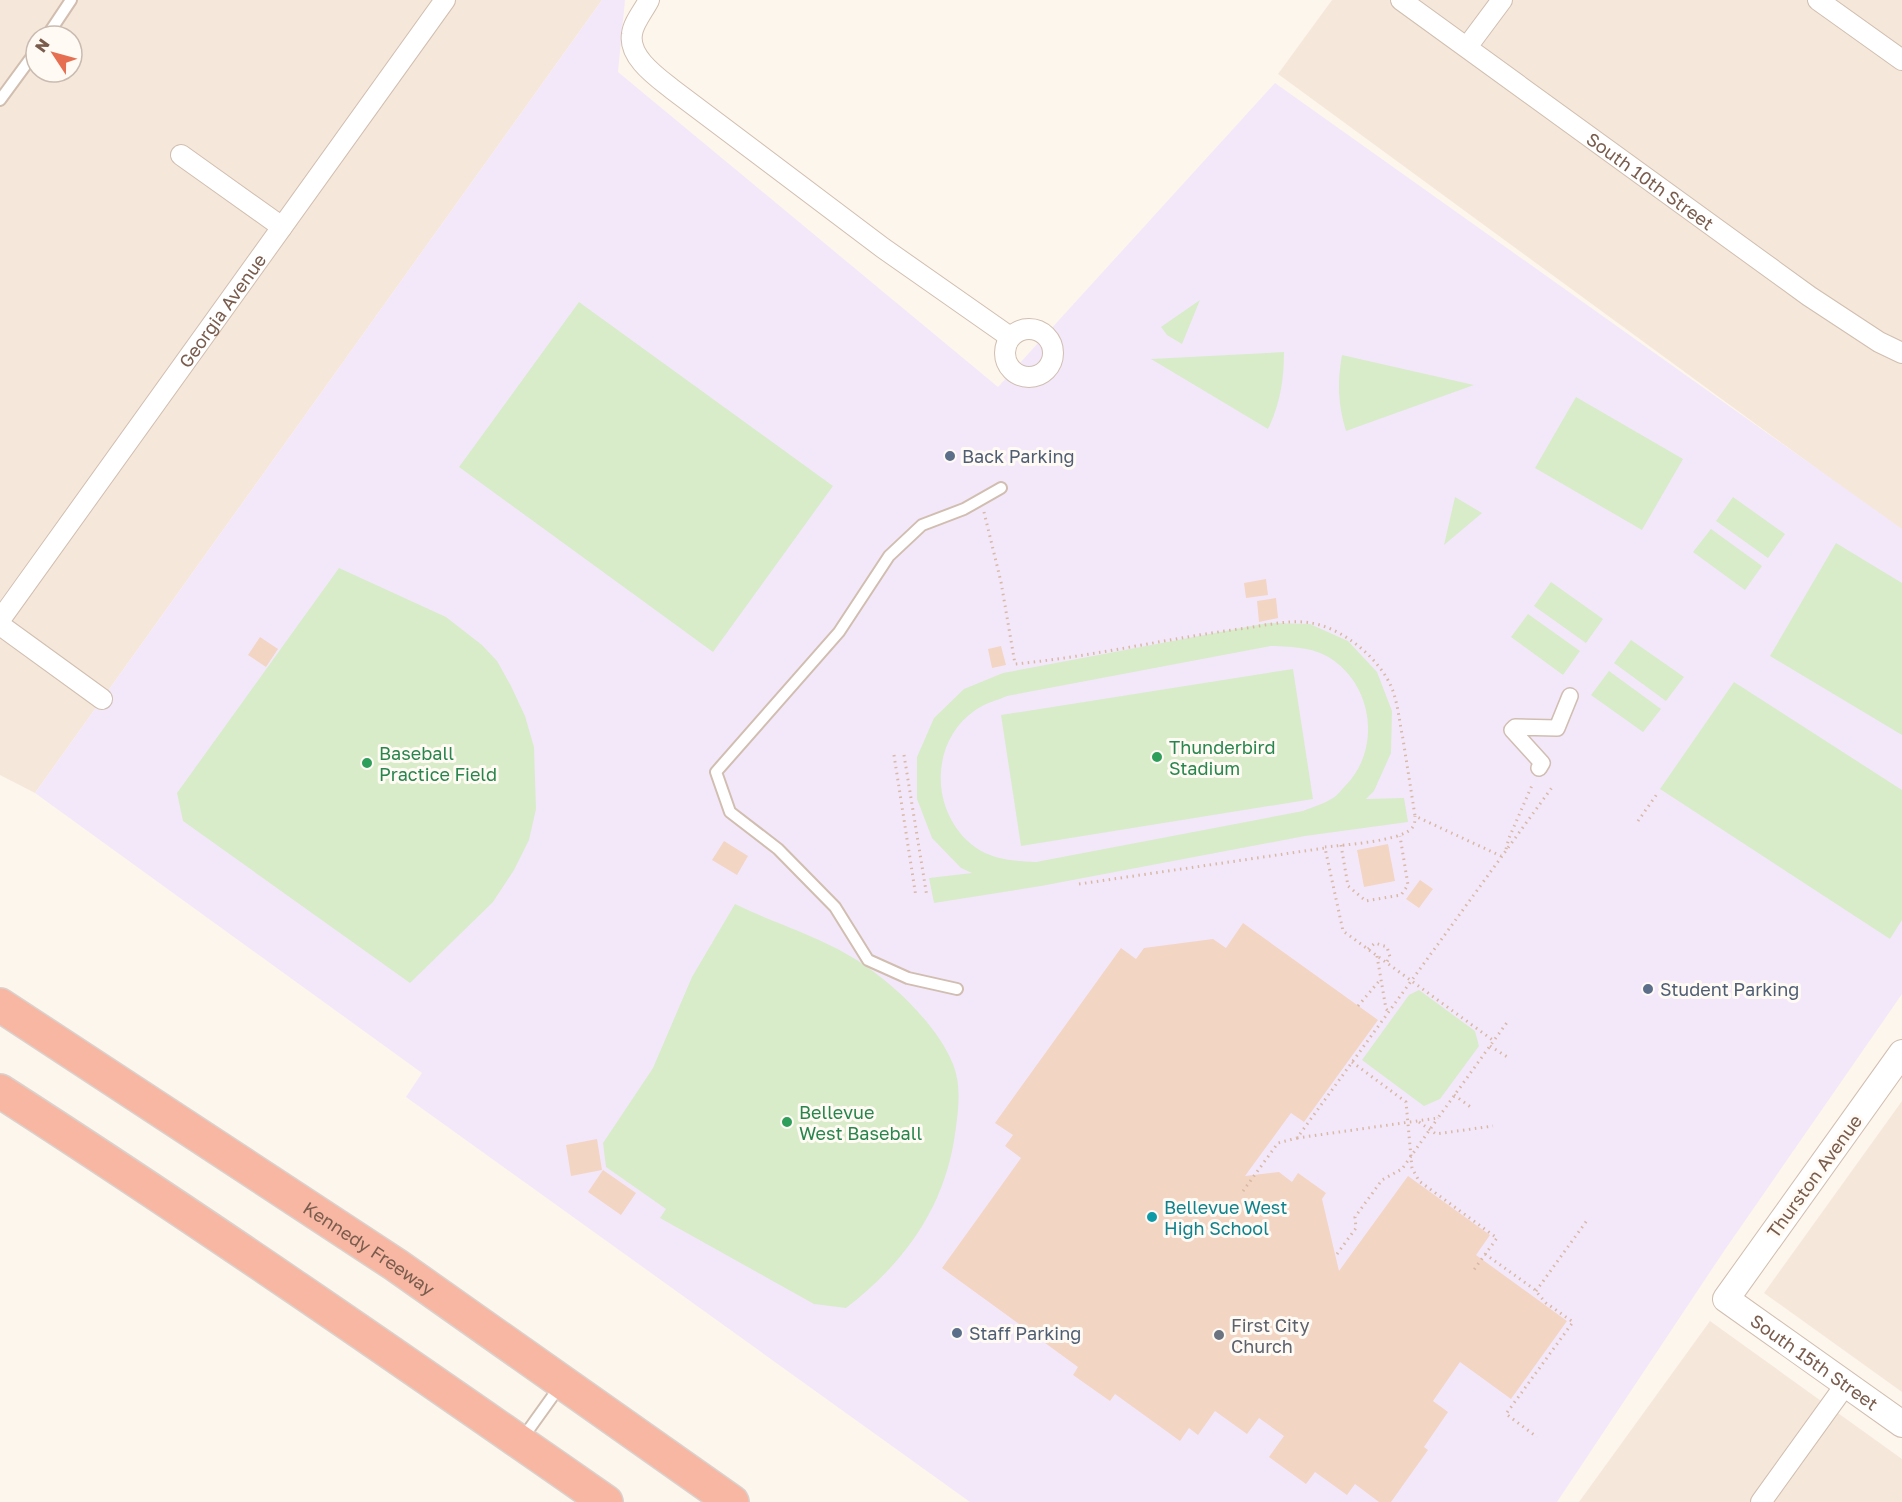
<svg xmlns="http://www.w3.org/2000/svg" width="1902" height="1502" font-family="'Golos Text',sans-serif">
<rect width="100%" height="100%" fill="#fdf6ec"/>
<g fill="#f5e8da" fill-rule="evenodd">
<path d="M0 0H602L35 793 0 775ZM36 36H72V72H36Z"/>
<polygon points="1332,0 1902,0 1902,531 1278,74"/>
<polygon points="1902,1101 1902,1392 1764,1293"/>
<polygon points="1710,1321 1902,1459 1902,1502 1579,1502"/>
</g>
<polygon fill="#f3e8fa" points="602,0 625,0 618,72 998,387 1275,83 1902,529 1902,994 1724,1251 1557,1502 970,1502 406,1097 422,1073 35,793"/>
<g fill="#d8ecc9" fill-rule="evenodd">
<polygon points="1200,300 1182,344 1167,335 1161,327"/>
<polygon points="579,302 833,486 713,652 459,467"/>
<path d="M1284 352C1284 380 1280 404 1268 429L1151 359Z"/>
<path d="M1342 355 1474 385 1346 431C1338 405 1337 382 1342 355Z"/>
<polygon points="1576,397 1683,459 1642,530 1535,468"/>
<polygon points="1455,497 1482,513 1444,545"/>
<polygon points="1733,497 1785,534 1768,558 1716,521"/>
<polygon points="1711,529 1762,566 1745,590 1693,552"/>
<polygon points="1836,543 1902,583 1902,735 1770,656"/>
<polygon points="339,568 446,617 482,645 497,661 511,686 525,716 534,747 536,809 529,840 514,870 493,902 410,983 183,821 177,793"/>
<polygon points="1551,582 1603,619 1586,643 1534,606"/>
<polygon points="1528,614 1580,651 1563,675 1511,637"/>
<path d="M1268 623 1310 624 1348 641 1377 672 1392 711 1391 753 1374 791 1366 799 1404 798 1408 822 1305 836 1041 886 934 903 929 878 972 873 961 868 932 838 917 799V757L934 718 964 689 1003 673ZM1271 646C1293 647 1315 647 1333 660 1374 689 1380 750 1346 785 1342 789 1338 795 1333 798 1324 804 1312 807 1303 811L1036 862C1015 861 993 860 975 847 929 813 929 740 977 709 986 703 998 700 1007 696Z"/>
<polygon points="1631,640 1684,677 1666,701 1614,663"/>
<polygon points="1293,669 1313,799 1021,846 1001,715"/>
<polygon points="1609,671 1661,709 1643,732 1591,695"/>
<polygon points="1734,682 1902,790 1902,920 1890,939 1660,789"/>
<path d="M735 904C780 926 830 939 870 969 901 991 939 1029 953 1064 961 1084 959 1106 956 1127 947 1204 907 1261 846 1308L814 1304 660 1218 666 1209 606 1167 603 1143 653 1068 692 977Z"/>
<polygon points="1419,990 1475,1031 1479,1046 1440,1099 1424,1106 1362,1060 1409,995"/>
</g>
<g fill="#f3d5c3">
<polygon points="1266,579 1268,595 1246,598 1244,583"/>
<polygon points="1276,598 1278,618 1259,622 1257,601"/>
<polygon points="260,637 278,649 266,667 248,655"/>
<polygon points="1001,646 1006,665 992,668 988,649"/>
<polygon points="724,841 748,856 737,875 712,860"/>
<polygon points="1388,844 1395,881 1364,887 1357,850"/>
<polygon points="1420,880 1433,889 1419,908 1406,899"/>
<polygon points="1243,923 1378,1020 1304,1122 1291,1113 1245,1176 1279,1172 1292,1182 1298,1173 1326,1193 1322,1199 1339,1271 1408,1176 1490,1235 1476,1255 1567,1321 1511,1399 1460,1362 1433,1401 1448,1412 1424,1447 1428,1450 1391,1502 1379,1502 1355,1484 1347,1495 1315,1472 1306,1484 1269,1457 1284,1436 1259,1418 1247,1434 1215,1411 1198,1435 1189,1428 1180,1441 1115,1394 1110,1401 1073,1375 1078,1367 942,1268 1021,1158 1005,1146 1013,1135 995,1123 1121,948 1136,959 1144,948 1213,939 1226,948"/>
<polygon points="597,1139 602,1170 571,1176 566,1145"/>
<polygon points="603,1170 636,1193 621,1215 588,1192"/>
</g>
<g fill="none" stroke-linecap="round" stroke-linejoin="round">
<defs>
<g id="service">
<polyline points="47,36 71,0"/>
<polyline points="0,100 36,51"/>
<polyline points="957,989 908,978 868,960 835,907 778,849 730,812 716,772 839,632 889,556 922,525 964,509 1001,488"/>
<polyline points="522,1439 560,1386"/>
</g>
<polyline id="pedestrian" points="1539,768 1542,763 1512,730 1515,727 1557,728 1570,696"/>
<g id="minor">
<path d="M649 0C644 10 633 23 632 34 628 57 657 77 672 89L883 248 1010 337"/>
<path id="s1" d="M1401 0 1809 296 1879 342 1902 353"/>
<polyline points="1818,0 1902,60"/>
<polyline points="1467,47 1502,0"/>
<polyline points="181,155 282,227"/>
<circle cx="1029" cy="353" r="24"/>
<path id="s2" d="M0 620 445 0"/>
<polyline points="0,625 102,699"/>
<polyline points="1761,1502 1846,1384"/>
</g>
<g id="tertiary">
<path id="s3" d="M1902 1053 1726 1299 1902 1424"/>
</g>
<g id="motorway">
<path id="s4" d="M0 1005 396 1265 732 1502"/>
<path d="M0 1091C205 1223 406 1363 606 1502"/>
</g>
</defs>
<use href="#service" stroke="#d1beb0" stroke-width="14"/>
<use href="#pedestrian" stroke="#d1beb0" stroke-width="18"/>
<use href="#minor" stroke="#d1beb0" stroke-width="22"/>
<use href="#tertiary" stroke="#d1beb0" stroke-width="28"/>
<use href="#motorway" stroke="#dad1cd" stroke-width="36"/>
<g stroke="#d9b8a5" stroke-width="3" stroke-dasharray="1.5 4.5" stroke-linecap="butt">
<path d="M984 512 1001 582 1015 664C1090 657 1164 639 1239 629 1266 626 1294 617 1320 625 1347 633 1376 657 1389 682 1398 699 1399 721 1403 739 1407 765 1411 790 1415 816L1501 856"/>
<polyline points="894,755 916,897"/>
<polyline points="904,755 927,897"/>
<polyline points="1638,821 1657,794"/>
<polyline points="1341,845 1348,886 1366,901 1401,895 1408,885 1400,836"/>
<path d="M1325 847C1344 845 1399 841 1411 829 1415 825 1415 821 1415 816"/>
<polyline points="1506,849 1509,838 1533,783"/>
<polyline points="1079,884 1325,848 1343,931 1494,1041"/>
<polyline points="1368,949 1375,943 1387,947 1390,957 1386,963"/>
<polyline points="1377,956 1386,1009 1388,1011"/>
<polyline points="1358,1006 1380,980"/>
<polyline points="1490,1046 1509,1058"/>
<polyline points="1352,1062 1406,1102 1412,1168 1419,1181 1497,1238 1473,1271"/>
<polyline points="1454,1095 1472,1108"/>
<polyline points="1419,1122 1436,1134 1493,1126"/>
<polyline points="1297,1138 1438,1118 1508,1021"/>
<polyline points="1243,1191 1278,1143 1297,1138 1553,786"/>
<polyline points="1337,1254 1356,1228 1355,1217 1382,1180 1402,1169 1438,1118"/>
<polyline points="1485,1254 1534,1289 1546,1303 1573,1322 1506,1414 1537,1437"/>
<polyline points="1536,1291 1588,1219"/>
</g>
<use href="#service" stroke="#fff" stroke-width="10"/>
<use href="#pedestrian" stroke="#fff" stroke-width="15"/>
<use href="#minor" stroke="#fff" stroke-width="20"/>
<use href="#tertiary" stroke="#fff" stroke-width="26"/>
<use href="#motorway" stroke="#f7b7a3" stroke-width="33"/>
</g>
<g fill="#5c6f8a" stroke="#fffaf3" stroke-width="2">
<circle cx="950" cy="456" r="6"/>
<circle cx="1648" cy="989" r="6"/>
<circle cx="957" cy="1333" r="6"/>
</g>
<g fill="#2e9e5b" stroke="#fffaf3" stroke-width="2">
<circle cx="1157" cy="757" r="6"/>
<circle cx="367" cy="763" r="6"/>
<circle cx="787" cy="1122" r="6"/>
</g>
<circle fill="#0f9aa8" stroke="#fffaf3" stroke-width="2" cx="1152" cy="1217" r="6"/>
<circle fill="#6b7280" stroke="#fffaf3" stroke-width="2" cx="1219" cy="1335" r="6"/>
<g text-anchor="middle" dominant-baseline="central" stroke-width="6" stroke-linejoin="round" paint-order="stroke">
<g font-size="18" fill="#7a5c4d" stroke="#fffaf3">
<text stroke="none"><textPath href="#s1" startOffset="308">South 10th Street</textPath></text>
<text stroke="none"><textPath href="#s2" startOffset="381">Georgia Avenue</textPath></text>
<text transform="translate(1814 1176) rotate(-54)">Thurston Avenue</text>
<text stroke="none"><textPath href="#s4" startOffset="442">Kennedy Freeway</textPath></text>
<text stroke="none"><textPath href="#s3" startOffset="411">South 15th Street</textPath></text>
</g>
<g font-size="18" fill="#4e5e75" stroke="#fffaf3" text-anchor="start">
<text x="962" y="456">Back Parking</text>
<text x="1660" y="989">Student Parking</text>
<text x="969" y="1333">Staff Parking</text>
</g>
<g font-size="18" fill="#27864d" stroke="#fffaf3" text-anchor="start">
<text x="1169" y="747">Thunderbird<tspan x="1169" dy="21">Stadium</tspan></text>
<text x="379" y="753">Baseball<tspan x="379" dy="21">Practice Field</tspan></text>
<text x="799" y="1112">Bellevue<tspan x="799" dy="21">West Baseball</tspan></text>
</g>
<g font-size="18" fill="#0d838f" stroke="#fffaf3" text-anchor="start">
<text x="1164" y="1207">Bellevue West<tspan x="1164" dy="21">High School</tspan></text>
</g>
<g font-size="18" fill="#5b616d" stroke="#fffaf3" text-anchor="start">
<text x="1231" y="1325">First City<tspan x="1231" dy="21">Church</tspan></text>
</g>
</g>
<g transform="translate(54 54) rotate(306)"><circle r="28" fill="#fffaf3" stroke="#cabbb1" stroke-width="1.5"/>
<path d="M0-4.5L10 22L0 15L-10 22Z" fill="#e76f51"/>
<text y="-9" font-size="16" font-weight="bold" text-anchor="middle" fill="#7a5c4d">N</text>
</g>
</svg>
